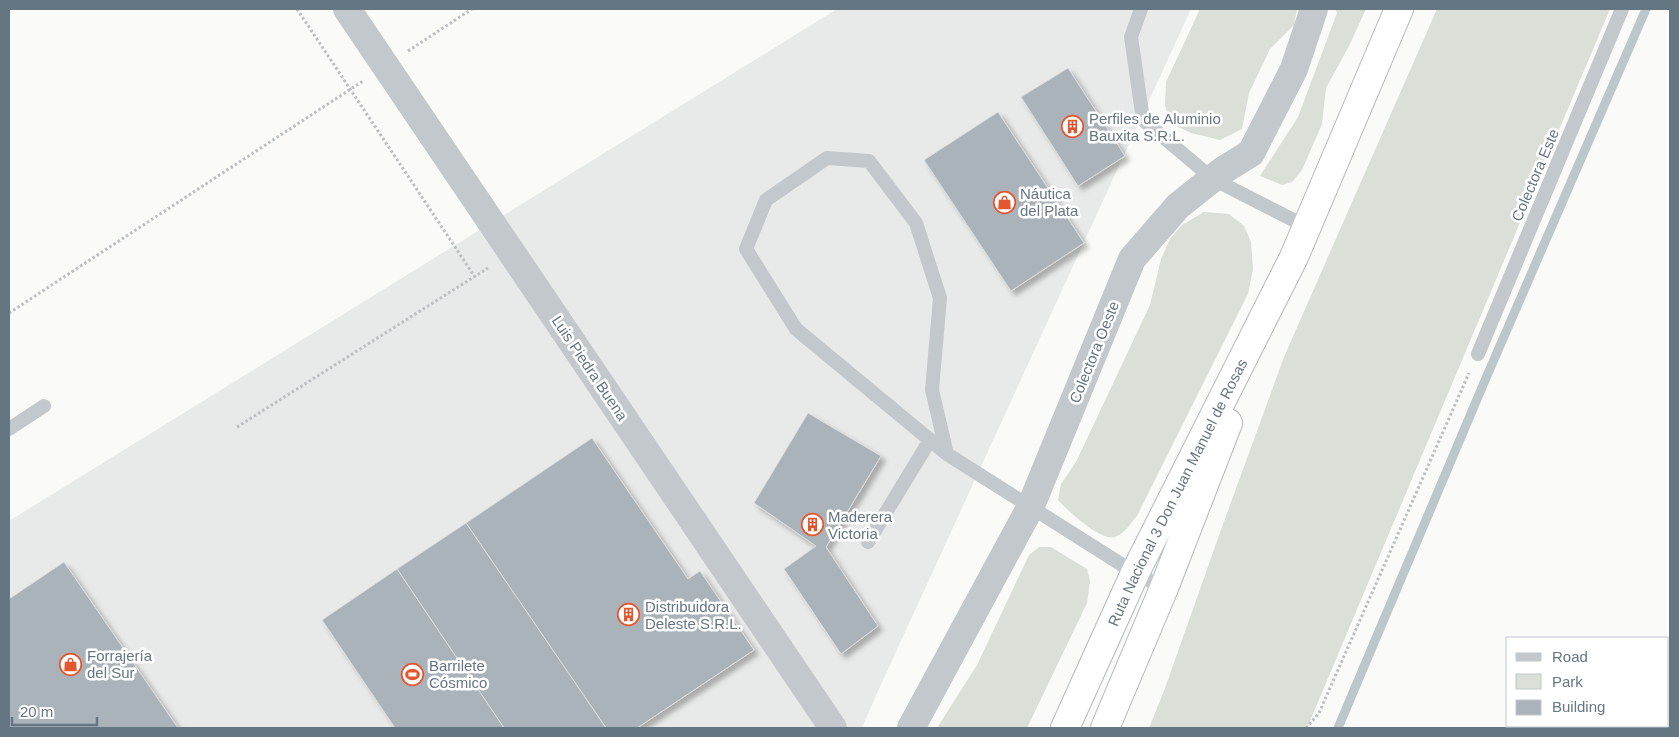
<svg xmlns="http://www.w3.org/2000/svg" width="1679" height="737" font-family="Arial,sans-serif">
<defs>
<filter id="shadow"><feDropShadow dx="4.5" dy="4.5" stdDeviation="2.5" flood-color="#0004"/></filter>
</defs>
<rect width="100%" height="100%" fill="#fafaf8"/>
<polygon fill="#e8e9e9" points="837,9 1191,9 878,691 862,728 9,728 9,521"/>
<g fill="#dadfd7">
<polygon points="1200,9 1297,9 1294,25 1270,49 1249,93 1242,129 1220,140 1191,133 1172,124 1165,106 1166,82"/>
<polygon points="1335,9 1366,9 1349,46 1326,88 1322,124 1302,170 1292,182 1282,185 1260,176 1298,117 1337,13"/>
<polygon points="1437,9 1610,9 1307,728 1149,728 1164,691 1222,527 1284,357"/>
<path d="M1204 212 1229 214 1244 226 1251 242 1253 269 1248 294 1137 516C1131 523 1124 534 1115 537 1101 542 1067 510 1058 500L1061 484 1076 462 1150 305 1161 259 1170 239 1182 225Z"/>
<polygon points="1039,547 1051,547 1087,569 1090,581 1087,603 1027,728 937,728 977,665 1029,555"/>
</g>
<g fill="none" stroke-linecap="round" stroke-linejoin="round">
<polyline stroke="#bbc7cb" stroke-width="9" points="1338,728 1486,378 1646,9"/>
</g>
<g fill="#aab3b9" stroke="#dcdcda" filter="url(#shadow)">
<polygon points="1068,68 1125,156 1078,186 1021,97"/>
<polygon points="998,112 1084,243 1011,291 924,160"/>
<polygon points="808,413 881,456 826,547 878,626 841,654 784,569 816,546 754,503"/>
<polygon points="592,438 688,579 700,571 754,650 637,728 606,728 466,523"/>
<polygon points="466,523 606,728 504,728 397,569"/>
<polygon points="64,562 178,728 9,728 9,599"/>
<polygon points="397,569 504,728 395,728 322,620"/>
</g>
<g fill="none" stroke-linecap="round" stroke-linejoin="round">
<defs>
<g id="highway">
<path id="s1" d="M1065 728 1135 573 1294 257 1399 9"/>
<polyline points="1105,728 1164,588 1228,423"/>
</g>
</defs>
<use href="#highway" stroke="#b4b9bd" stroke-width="30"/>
<g stroke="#bbbfc2" stroke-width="3" stroke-dasharray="2.5 2.5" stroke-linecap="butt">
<polyline points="297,9 475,277"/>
<polyline points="408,51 472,9"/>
<polyline points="9,313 363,81"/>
<polyline points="237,427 488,268"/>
<polyline points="1306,728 1319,713 1469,373"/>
</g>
<g stroke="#c3c8cc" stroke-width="14">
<polyline points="1141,9 1131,37 1143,120 1213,179 1307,227"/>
<polyline points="1478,354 1622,9"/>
<polyline points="9,429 44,406"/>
<polyline points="947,454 796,329 746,249 766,200 827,158 869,161 916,223 940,298 932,390 947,454 1135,573 1164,588"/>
<polyline points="868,542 930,440"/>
</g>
<g stroke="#c3c8cc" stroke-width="28">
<polyline points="347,9 833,728"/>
<polyline points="911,728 1030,508 1132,259 1178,206 1222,171 1251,153 1294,69 1314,9"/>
</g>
<use href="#highway" stroke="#fff" stroke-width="28"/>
</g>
<defs>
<symbol id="building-ring" viewBox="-11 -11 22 22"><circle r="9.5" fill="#fff" stroke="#e4572e" stroke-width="1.5"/><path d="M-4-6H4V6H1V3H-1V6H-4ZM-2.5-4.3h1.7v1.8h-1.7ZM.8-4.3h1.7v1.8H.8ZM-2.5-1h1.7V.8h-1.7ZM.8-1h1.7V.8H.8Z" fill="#e4572e"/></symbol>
<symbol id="shop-ring" viewBox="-11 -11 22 22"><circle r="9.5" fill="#fff" stroke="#e4572e" stroke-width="1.5"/><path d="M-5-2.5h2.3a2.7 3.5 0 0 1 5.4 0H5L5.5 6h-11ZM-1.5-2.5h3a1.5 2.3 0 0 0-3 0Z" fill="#e4572e"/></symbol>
<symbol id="stadium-ring" viewBox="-11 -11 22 22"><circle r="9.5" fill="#fff" stroke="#e4572e" stroke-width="1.5"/><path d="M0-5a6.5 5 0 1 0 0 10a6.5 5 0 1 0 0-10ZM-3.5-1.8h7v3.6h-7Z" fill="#e4572e"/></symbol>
</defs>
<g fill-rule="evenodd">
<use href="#building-ring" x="1060" y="114" width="25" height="25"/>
<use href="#shop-ring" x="992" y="190" width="25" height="25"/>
<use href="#building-ring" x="800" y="512" width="25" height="25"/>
<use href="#building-ring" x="616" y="602" width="25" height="25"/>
<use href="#shop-ring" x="58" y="652" width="25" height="25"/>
<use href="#stadium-ring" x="400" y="662" width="25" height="25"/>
</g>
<g text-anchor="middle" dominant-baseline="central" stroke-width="5" stroke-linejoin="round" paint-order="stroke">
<g font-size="15" fill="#657683" stroke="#fff" text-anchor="start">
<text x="1089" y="118">Perfiles de Aluminio<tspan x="1089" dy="17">Bauxita S.R.L.</tspan></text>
<text x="1020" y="193">Náutica<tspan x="1020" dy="17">del Plata</tspan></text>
<text x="828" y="516">Maderera<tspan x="828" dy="17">Victoria</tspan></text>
<text x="645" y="606">Distribuidora<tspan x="645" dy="17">Deleste S.R.L.</tspan></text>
<text x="87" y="655">Forrajería<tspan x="87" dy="17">del Sur</tspan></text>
<text x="429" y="665">Barrilete<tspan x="429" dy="17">Cósmico</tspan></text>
</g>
<g font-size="15" fill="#657683" stroke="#fff">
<text transform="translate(1535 175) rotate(-67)">Colectora Este</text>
<text transform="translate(1094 352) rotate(-68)">Colectora Oeste</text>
<text transform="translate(590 368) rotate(56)">Luis Piedra Buena</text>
<text stroke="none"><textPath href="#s1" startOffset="261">Ruta Nacional 3 Don Juan Manuel de Rosas</textPath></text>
</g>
</g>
<rect width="1679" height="737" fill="none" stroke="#657683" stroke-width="20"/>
<rect x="1506" y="637" width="162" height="90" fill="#ffffff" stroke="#c1c8cd"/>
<rect x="1516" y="653" width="25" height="8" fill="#c3c8cc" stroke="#c1c8cd"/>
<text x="1552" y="662" font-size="15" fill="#657683">Road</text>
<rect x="1516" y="674" width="25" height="15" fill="#dadfd7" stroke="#c1c8cd"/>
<text x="1552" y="687" font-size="15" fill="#657683">Park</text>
<rect x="1516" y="700" width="25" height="15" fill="#aab3b9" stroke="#c1c8cd"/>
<text x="1552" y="712" font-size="15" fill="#657683">Building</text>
<path d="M12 717v8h85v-8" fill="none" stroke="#657683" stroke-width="2.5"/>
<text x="20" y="717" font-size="15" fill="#657683" stroke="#ffffff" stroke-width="4" paint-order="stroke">20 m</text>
</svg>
